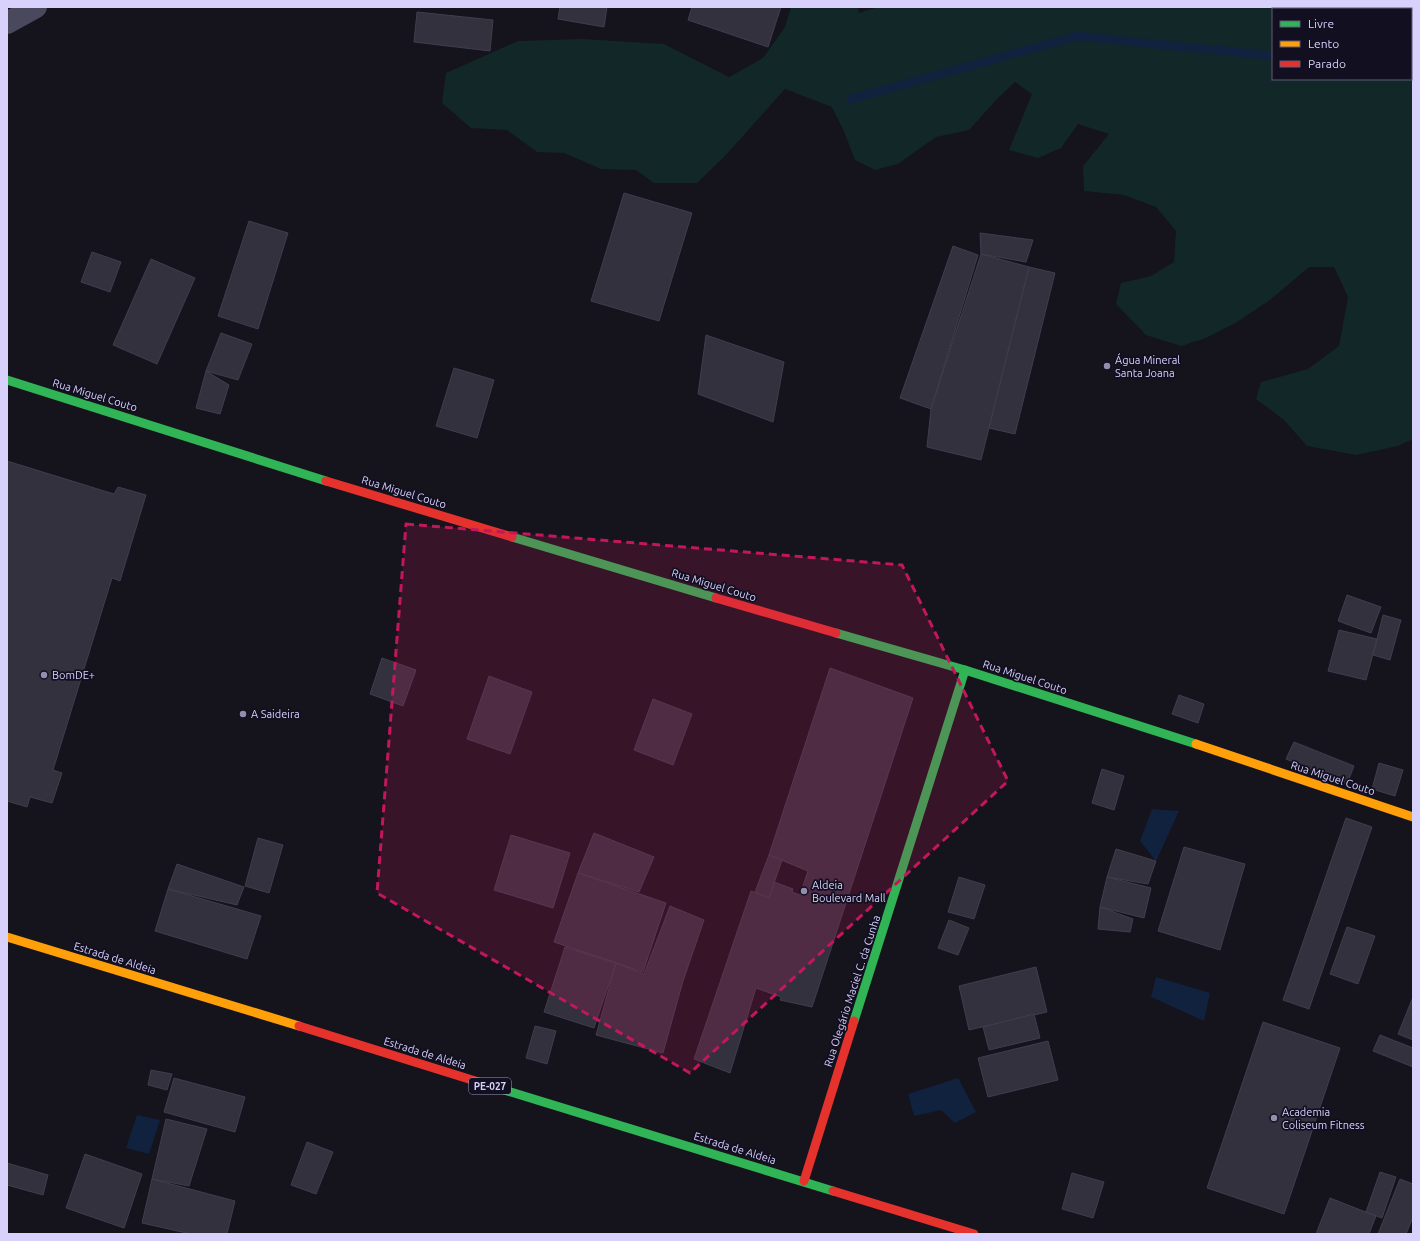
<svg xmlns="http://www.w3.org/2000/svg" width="1420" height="1241" font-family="Ubuntu,sans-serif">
<rect width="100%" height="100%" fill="#15131c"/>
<polygon fill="#122728" points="791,7 858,7 859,13 878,7 1368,7 1373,9 1273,9 1273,79 1411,79 1411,23 1413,24 1413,439 1398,446 1356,455 1307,446 1284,420 1256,399 1261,382 1308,369 1339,346 1348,297 1334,267 1309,267 1270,300 1237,322 1206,338 1181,346 1146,335 1116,304 1121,283 1151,276 1174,262 1176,231 1156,207 1124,195 1084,191 1083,166 1109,134 1078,124 1061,148 1038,158 1009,150 1032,94 1015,82 997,99 969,130 936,137 898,164 875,170 855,160 843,129 832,107 785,89 725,156 697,183 654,183 636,170 601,169 564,153 537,152 507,130 471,128 442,103 446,73 518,41 583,39 664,44 729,77 763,58 785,27"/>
<g fill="#11223f">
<polygon points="1152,809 1179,811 1156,861 1140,841"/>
<polygon points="1156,977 1210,993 1204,1021 1151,997"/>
<polygon points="958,1078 976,1112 955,1123 941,1110 914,1116 908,1094"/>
<polygon points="137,1115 160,1120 149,1154 126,1148"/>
</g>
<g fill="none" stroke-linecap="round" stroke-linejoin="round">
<g stroke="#11223f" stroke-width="9">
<polyline points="1411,70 1413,71"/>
<polyline points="851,99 1077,36 1273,56"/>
</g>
</g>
<g fill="#33313e" stroke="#413d4f">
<polygon points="560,7 607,7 604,27 558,19"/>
<polygon points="692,7 781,7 768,47 688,20"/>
<polygon points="417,12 493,20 490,51 414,42"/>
<polygon points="624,193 692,213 659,321 591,301"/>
<polygon points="249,221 288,233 258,329 218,316"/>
<polygon points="980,233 1033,240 1026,262 981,254"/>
<polygon points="953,246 978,255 931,409 900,398"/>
<polygon points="92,252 121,262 110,292 81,282"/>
<polygon points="981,254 1029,267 981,460 927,447 931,409"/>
<polygon points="151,259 195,278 157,364 113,345"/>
<polygon points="1029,267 1055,273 1015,434 989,428"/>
<polygon points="221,333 252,344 238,380 206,371"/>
<polygon points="706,335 784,362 773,422 698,394"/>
<polygon points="454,368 494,380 477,438 436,426"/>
<polygon points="206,371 229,385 220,414 196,408"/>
<polygon points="7,461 114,494 118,487 146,495 120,581 112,578 53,770 62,773 52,803 30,797 27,807 7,801"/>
<polygon points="1347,595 1381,607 1371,633 1338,621"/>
<polygon points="1383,615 1401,620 1390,660 1373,655"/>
<polygon points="1339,630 1377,639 1366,680 1328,671"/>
<polygon points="382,658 416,670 403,706 370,694"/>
<polygon points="830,668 913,698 812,1007 780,1000 781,997 756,988 730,1073 694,1059 751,891 769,898 774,882 793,889 792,892 800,895 808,871 769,855"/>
<polygon points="489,676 532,692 510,754 467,739"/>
<polygon points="1179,695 1204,704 1198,723 1172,714"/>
<polygon points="653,699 692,714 673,765 634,750"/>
<polygon points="1294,742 1354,766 1347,784 1286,759"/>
<polygon points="1379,763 1403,770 1395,796 1372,789"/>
<polygon points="1102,769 1124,776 1114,810 1092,803"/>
<polygon points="1346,818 1372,827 1309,1009 1283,1000"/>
<polygon points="594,833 654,857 639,892 578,873"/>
<polygon points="511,835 570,853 553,908 494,890"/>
<polygon points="258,838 283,845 269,893 245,886"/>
<polygon points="1184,847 1245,864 1220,950 1158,931"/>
<polygon points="1116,849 1156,861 1148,884 1107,877"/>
<polygon points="769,855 782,860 769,898 755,892"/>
<polygon points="177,864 244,887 237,905 168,889"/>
<polygon points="578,873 666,903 643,972 554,942"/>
<polygon points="959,877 985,885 974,919 948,912"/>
<polygon points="1107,877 1151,888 1144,918 1100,907"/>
<polygon points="168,889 261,916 247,959 155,931"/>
<polygon points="670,906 704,920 683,981 663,1053 596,1035 616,963 644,974"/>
<polygon points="1100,907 1133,919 1130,932 1098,929"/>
<polygon points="949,920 969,928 958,955 938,948"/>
<polygon points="1347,927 1375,936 1358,984 1330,974"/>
<polygon points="565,947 616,963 594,1028 544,1012"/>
<polygon points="1036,967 1047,1012 969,1030 959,986"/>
<polygon points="1413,997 1413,1040 1398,1034"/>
<polygon points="1034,1014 1040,1038 989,1050 983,1027"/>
<polygon points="1263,1022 1340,1048 1284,1214 1207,1188"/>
<polygon points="535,1026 556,1031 547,1064 526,1058"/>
<polygon points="1380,1035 1413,1048 1413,1067 1373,1051"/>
<polygon points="1048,1041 1058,1080 988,1097 978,1058"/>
<polygon points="151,1070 172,1074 167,1090 148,1085"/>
<polygon points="174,1078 245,1097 235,1132 164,1112"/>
<polygon points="166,1119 207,1129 189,1186 152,1179"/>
<polygon points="307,1142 333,1152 316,1194 291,1185"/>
<polygon points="85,1154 142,1174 124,1228 66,1208"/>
<polygon points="7,1163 48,1175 43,1195 7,1185"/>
<polygon points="1380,1172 1396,1177 1382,1218 1366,1212"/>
<polygon points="1072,1173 1104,1182 1093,1218 1062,1209"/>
<polygon points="152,1179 235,1201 227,1234 191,1234 142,1223"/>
<polygon points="1400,1179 1413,1184 1413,1217 1406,1234 1378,1234"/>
<polygon points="1330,1198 1376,1216 1369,1234 1316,1234"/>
</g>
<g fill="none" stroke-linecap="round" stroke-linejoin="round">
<polyline stroke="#4a485d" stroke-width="22" points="7,23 36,7"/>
<g stroke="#30b455" stroke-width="9">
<polyline points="7,380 326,481"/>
<polyline points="512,537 716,598"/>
<polyline points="836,633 965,670 1196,744"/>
<polyline points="854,1021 965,670"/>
<polyline points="501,1089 833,1191"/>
</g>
<g stroke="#ff9f0a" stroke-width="9">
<polyline points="1196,744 1413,817"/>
<polyline points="7,937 299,1026"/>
</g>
<g stroke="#e5322d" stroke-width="9">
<polyline points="326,481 512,537"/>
<polyline points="716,598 836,633"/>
<polyline points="299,1026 501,1089"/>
<polyline points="804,1181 854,1021"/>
<polyline points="833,1191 974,1234"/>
</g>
</g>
<path fill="#c2185b" fill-opacity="0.2" stroke="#c2185b" stroke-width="3" stroke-dasharray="8 5" stroke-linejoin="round" d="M406 524 902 565 1008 781 690 1073 377 893Z"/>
<g fill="#938eae" stroke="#120f20" stroke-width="1.5">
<circle cx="1107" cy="366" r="4"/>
<circle cx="44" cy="675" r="4"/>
<circle cx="243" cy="714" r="4"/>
<circle cx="804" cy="891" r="4"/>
<circle cx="1274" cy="1118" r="4"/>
</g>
<g text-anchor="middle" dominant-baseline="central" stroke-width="3.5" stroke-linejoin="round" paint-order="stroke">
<rect fill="#120f20" stroke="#9c97ba" stroke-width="1" x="469" y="1078" width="42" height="16" rx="3"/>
<g font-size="10" font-weight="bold" fill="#d7d1fc">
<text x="490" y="1086">PE-027</text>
</g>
<g font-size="11" fill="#d7d1fc" stroke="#120f20" text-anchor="start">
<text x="1115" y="360">Água Mineral<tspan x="1115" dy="13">Santa Joana</tspan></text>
<text x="52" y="675">BomDE+</text>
<text x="251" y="714">A Saideira</text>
<text x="812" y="885">Aldeia<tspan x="812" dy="13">Boulevard Mall</tspan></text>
<text x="1282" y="1112">Academia<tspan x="1282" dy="13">Coliseum Fitness</tspan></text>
</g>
<g font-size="11" fill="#d7d1fc" stroke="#120f20">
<text transform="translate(95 395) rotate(17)">Rua Miguel Couto</text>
<text transform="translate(404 492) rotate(17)">Rua Miguel Couto</text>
<text transform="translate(714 585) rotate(17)">Rua Miguel Couto</text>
<text transform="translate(1025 677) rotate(18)">Rua Miguel Couto</text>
<text transform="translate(1333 778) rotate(18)">Rua Miguel Couto</text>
<text transform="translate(115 958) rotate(17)">Estrada de Aldeia</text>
<text transform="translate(852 991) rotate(-72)">Rua Olegário Maciel C. da Cunha</text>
<text transform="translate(425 1053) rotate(17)">Estrada de Aldeia</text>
<text transform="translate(735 1148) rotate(17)">Estrada de Aldeia</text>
</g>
</g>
<rect width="1420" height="1241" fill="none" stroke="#d7d1fc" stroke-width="16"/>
<rect x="1272" y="8" width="140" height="72" fill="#120f20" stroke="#615d78"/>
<rect x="1280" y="21" width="20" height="6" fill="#30b455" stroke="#615d78"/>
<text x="1308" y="28" font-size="12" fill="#d7d1fc">Livre</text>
<rect x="1280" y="41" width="20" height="6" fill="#ff9f0a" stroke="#615d78"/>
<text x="1308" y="48" font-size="12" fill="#d7d1fc">Lento</text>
<rect x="1280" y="61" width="20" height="6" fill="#e5322d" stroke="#615d78"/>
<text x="1308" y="68" font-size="12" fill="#d7d1fc">Parado</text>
</svg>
